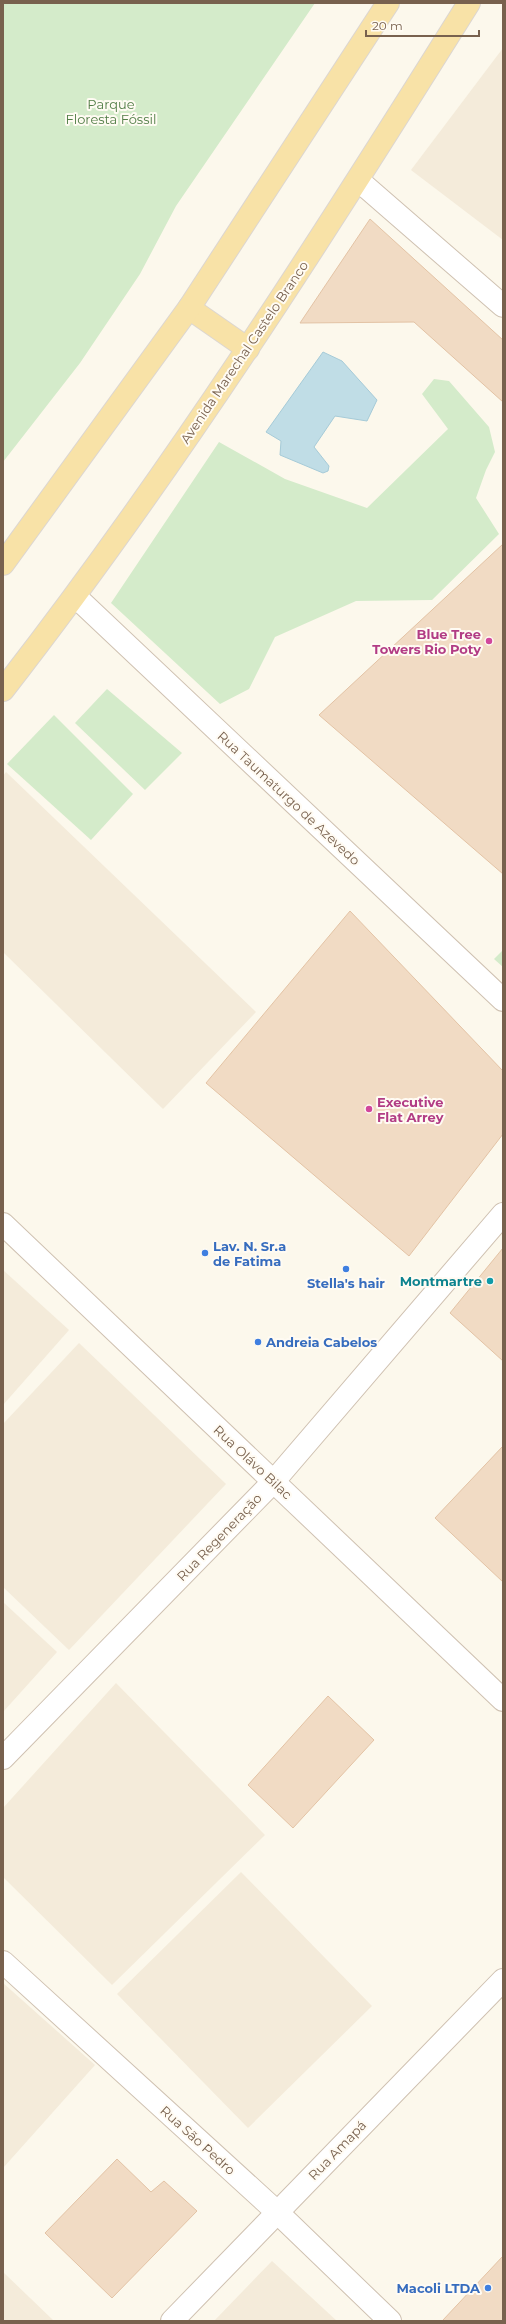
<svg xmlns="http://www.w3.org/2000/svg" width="506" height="2324" font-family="Montserrat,sans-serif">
<rect width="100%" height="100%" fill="#fcf8ec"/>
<g fill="#f4ebda">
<polygon points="503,48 503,240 411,170"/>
<polygon points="6,772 256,1012 163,1109 3,952 3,776"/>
<polygon points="3,1270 69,1330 3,1405"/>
<polygon points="79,1343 226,1484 69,1650 3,1587 3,1424"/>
<polygon points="3,1602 57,1652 3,1712"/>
<polygon points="116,1683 265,1835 112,1985 3,1877 3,1808"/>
<polygon points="241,1872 372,2006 248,2128 117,1994"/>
<polygon points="3,1983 95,2065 3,2168"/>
<polygon points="272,2261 337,2321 214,2321"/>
<polygon points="3,2272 54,2321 3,2321"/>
</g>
<g fill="#d4ebca">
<polygon points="3,3 315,3 176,206 140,274 80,363 3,462"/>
<polygon points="434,379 449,381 489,427 495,452 486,470 476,498 499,534 432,600 356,601 275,637 249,689 220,704 111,603 219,442 285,479 367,508 448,429 422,394"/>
<polygon points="107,689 182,753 145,790 75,723"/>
<polygon points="54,715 133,794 91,840 7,764"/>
<polygon points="503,950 503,967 494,959"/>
</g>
<polygon fill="#c0dde6" stroke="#a6cbd8" points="323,352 342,361 377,400 367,421 335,416 314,447 329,466 328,471 323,473 280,455 281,441 266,432"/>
<g fill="#f1dbc4" stroke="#e3c3a5">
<polygon points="370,219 503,340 503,402 414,322 300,323"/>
<polygon points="503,544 503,874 319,715"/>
<polygon points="350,911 503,1071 503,1134 409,1256 206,1083"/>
<polygon points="503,1248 503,1361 450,1313"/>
<polygon points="503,1446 503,1582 435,1518"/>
<polygon points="328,1696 374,1740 293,1828 248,1785"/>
<polygon points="117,2159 151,2192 164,2181 197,2211 112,2298 45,2233"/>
<polygon points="503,2256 503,2321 444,2321 443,2320"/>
</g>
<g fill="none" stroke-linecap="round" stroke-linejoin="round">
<defs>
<g id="minor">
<polyline points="358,180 503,306"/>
<polyline points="76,597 503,1000"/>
<polyline points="3,1224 503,1700"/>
<polyline points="3,1758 274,1481 503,1214"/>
<polyline points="3,1962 277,2212 390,2321"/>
<polyline points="172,2321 503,1980"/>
</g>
<g id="major">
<polyline points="189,308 248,349"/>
<polyline points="3,564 189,308 388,3"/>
<path d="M3 690C173 472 322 238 469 3"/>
</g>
</defs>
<use href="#minor" stroke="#cfc1b1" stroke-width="24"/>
<use href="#major" stroke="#dcd6d1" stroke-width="24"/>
<use href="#minor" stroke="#fff" stroke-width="22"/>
<use href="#major" stroke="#f8e2a7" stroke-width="22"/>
</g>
<g fill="#d1479c" stroke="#fffbf3" stroke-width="1.5">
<circle cx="489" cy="641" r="4"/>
<circle cx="369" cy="1109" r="4"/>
</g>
<g fill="#3f7fe0" stroke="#fffbf3" stroke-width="1.5">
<circle cx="205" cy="1253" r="4"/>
<circle cx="346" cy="1269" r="4"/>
<circle cx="258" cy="1342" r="4"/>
<circle cx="488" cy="2288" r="4"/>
</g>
<circle fill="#0f9aa8" stroke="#fffbf3" stroke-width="1.5" cx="490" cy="1281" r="4"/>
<g text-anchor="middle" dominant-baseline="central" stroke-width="4" stroke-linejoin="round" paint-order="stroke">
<g font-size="13" fill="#517d46" stroke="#fffbf3">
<text x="111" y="104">Parque<tspan x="111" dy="15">Floresta Fóssil</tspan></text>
</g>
<g font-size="13" fill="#78614e" stroke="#fffbf3">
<text transform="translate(244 352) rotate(-56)">Avenida Marechal Castelo Branco</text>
<text transform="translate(289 798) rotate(43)">Rua Taumaturgo de Azevedo</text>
<text transform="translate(253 1462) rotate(43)">Rua Olávo Bilac</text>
<text transform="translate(219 1537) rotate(-46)">Rua Regeneração</text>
<text transform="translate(198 2140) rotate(42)">Rua São Pedro</text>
<text transform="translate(337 2150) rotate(-46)">Rua Amapá</text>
</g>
<g font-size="13" font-weight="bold" fill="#b23c85" stroke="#fffbf3" text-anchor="end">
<text x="481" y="634">Blue Tree<tspan x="481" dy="15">Towers Rio Poty</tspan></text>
<text x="377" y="1102" text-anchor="start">Executive<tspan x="377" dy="15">Flat Arrey</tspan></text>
</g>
<g font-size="13" font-weight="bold" fill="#366cbe" stroke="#fffbf3" text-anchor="start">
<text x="213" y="1246">Lav. N. Sr.a<tspan x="213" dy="15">de Fatima</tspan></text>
<text x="346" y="1283" text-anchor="middle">Stella's hair</text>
<text x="266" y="1342">Andreia Cabelos</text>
<text x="480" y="2288" text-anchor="end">Macoli LTDA</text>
</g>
<g font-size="13" font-weight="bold" fill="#0d838f" stroke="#fffbf3" text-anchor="end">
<text x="482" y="1281">Montmartre</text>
</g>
</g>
<rect width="506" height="2324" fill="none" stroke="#78614e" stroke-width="8"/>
<path d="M366 30v6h113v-6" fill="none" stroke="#78614e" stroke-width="2"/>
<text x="372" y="30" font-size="12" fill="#78614e" stroke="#fffbf3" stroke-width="3" paint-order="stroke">20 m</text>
</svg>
